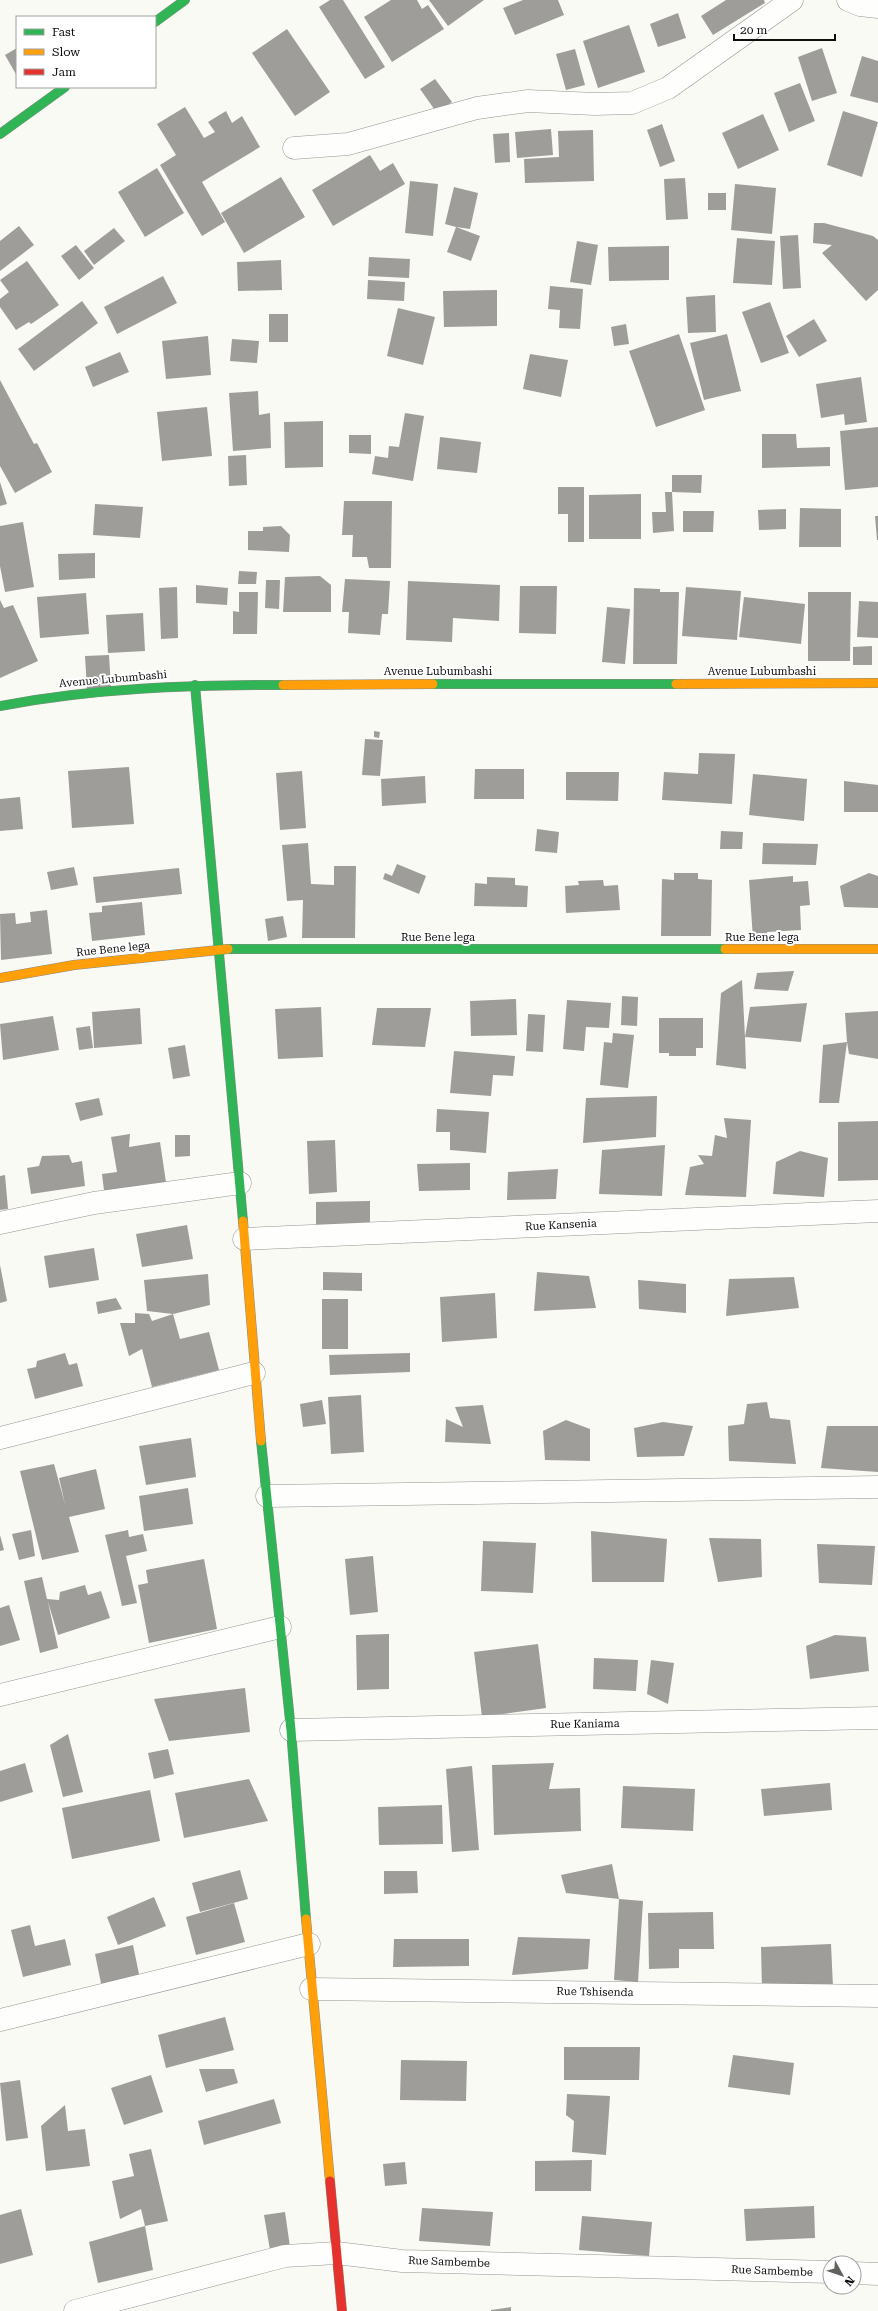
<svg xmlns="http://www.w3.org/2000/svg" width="878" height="2311" font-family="'Roboto Serif',serif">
<rect width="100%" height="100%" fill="#fafaf4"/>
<g fill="#9e9d99">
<polygon points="330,0 343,0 385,67 365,79 319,7"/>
<polygon points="391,0 417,0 422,9 428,5 444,29 392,62 364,17"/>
<polygon points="429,0 484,0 448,26"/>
<polygon points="523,0 558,0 564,15 515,35 503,8"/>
<polygon points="726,0 764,0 765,3 713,35 701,16"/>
<polygon points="678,13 686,38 658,47 650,24"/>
<polygon points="629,25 645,72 598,88 583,41"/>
<polygon points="287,29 330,92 295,116 252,53"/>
<polygon points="17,48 17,76 5,55"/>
<polygon points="822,48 837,93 812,101 798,57"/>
<polygon points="575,49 585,85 566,90 556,54"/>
<polygon points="862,56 878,61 878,103 850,96"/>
<polygon points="435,79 452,102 437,113 420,89"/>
<polygon points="800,83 815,121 789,132 774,93"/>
<polygon points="185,107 204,138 215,132 208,122 226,111 232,123 242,116 260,147 202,182 225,222 202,236 160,165 176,155 157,124"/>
<polygon points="843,111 878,122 862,177 827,165"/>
<polygon points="763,114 779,150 738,169 722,133"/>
<polygon points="662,124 675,161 660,167 647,130"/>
<polygon points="551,129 553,155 517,158 515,132"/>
<polygon points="593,130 594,181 525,183 524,159 559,157 558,131"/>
<polygon points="509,133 510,162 495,163 493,134"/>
<polygon points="370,155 380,171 393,163 405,184 333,226 312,190"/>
<polygon points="157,168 184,213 145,237 118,192"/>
<polygon points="281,177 305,217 244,253 221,213"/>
<polygon points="685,178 688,219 666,220 664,179"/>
<polygon points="410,181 438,184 433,236 405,233"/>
<polygon points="735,184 776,188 772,234 731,230"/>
<polygon points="454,187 478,193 470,229 456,227 480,236 471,261 447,252 456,227 445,224"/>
<rect x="708" y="193" width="18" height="17"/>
<polygon points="814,223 824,223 873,236 878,240 878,290 866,301 822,253 832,245 813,243"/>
<polygon points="19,226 34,245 0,271 0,241"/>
<polygon points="114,228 125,241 94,265 84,251"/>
<polygon points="798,235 801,288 783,289 780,236"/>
<polygon points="737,238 775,241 772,285 733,283"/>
<polygon points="577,241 598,245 591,285 570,282"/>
<polygon points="76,245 94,268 79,280 61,256"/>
<polygon points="669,246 669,280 609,281 608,247"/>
<polygon points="369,257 410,259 409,278 368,276"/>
<polygon points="281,260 282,290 238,291 237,262"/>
<polygon points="27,261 59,305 31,324 29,322 16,330 0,307 0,299 9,292 0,280"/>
<polygon points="163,276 177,303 117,334 104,307"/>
<polygon points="368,280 405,282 404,301 367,299"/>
<polygon points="550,286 583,289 580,329 559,328 560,310 548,309"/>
<polygon points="497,290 497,326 444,327 443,291"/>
<polygon points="715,295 716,332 688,333 686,297"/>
<polygon points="82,301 98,323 34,371 18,349"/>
<polygon points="770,302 789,353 761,363 742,312"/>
<polygon points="398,308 435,317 423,365 387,356"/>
<rect x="269" y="314" width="19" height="28"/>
<polygon points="814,319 827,341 799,357 786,336"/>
<polygon points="626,324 629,344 614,346 611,327"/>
<polygon points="679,334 705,410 656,427 629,351"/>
<polygon points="727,334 741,391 704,400 690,343"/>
<polygon points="208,336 211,375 166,379 162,341"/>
<polygon points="232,339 259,341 257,363 230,361"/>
<polygon points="120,352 129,372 93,387 85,367"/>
<polygon points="530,354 568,360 561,397 523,389"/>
<polygon points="861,377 867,422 845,425 844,414 821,418 816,384"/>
<polygon points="0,380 34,444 37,443 52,472 15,493 0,466"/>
<polygon points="258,391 259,415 270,413 271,448 233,451 229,393"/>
<polygon points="207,407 212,456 162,461 157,412"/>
<polygon points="405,413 424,416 413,481 372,474 375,456 388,458 389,446 399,447"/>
<polygon points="323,421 323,467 285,468 284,422"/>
<polygon points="878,427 878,487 845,490 840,431"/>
<polygon points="762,434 796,434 797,448 830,447 830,466 762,468"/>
<polygon points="349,435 371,435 371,454 349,453"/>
<polygon points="440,437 481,442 477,473 437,469"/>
<polygon points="246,455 247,485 229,486 228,456"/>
<polygon points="672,475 702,475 701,493 672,492"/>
<polygon points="0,482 7,504 0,506"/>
<polygon points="558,487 584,487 584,542 568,542 568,514 558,514"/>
<polygon points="665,492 672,492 674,531 653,533 652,512 666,512"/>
<polygon points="641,494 641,539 589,539 589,495"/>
<polygon points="344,501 392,501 391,568 369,568 367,557 352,557 353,535 342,535"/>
<polygon points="95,504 143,507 140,538 93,535"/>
<polygon points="800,508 841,509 841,547 799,547"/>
<polygon points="786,509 786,529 759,530 758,510"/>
<polygon points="683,511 714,511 713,532 683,532"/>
<polygon points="875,516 878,516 878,540 877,540"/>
<polygon points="23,522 34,587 5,592 0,566 0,526"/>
<polygon points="281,526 290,535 289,552 248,550 248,531 263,531 263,527"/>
<polygon points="95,553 95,578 59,580 58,554"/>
<polygon points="239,571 257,572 256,584 238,584"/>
<polygon points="320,576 331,585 331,612 283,612 285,577"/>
<polygon points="345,579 390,581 388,614 382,614 380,635 348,633 349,612 342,612"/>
<polygon points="266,580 280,580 279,609 265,608"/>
<polygon points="408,581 500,585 499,621 453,618 452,642 406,640"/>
<polygon points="196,585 228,588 227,605 196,603"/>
<polygon points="520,586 557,586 556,634 519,633"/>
<polygon points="177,587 178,638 161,639 159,588"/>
<polygon points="686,587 741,591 737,640 682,636"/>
<polygon points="634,588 660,589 660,592 679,592 677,664 633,664"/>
<polygon points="239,592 258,592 257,634 233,634 233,611 239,612"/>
<polygon points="808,592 851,592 850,661 808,661"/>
<polygon points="86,593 89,634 40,638 37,597"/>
<polygon points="744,597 805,604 801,644 739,637"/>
<polygon points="0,600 4,608 13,605 38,661 0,678"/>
<polygon points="859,601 878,602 878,638 857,637"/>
<polygon points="607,607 630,609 625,664 602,662"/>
<polygon points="143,613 145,651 108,653 106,615"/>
<polygon points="872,646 872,665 853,665 853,647"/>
<polygon points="109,655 111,687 87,689 85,656"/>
<polygon points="374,731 380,732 379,738 374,737"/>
<polygon points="365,739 383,740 380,776 362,775"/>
<polygon points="699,753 735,754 732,804 662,800 664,772 698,774"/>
<polygon points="129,767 134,824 72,828 68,771"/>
<polygon points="475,769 524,769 524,799 474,799"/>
<polygon points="302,771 306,828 280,830 276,773"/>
<polygon points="566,772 619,772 618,801 566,800"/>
<polygon points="753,774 807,779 804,821 749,815"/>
<polygon points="425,776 426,803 382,806 381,779"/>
<polygon points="844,781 878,785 878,812 844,812"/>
<polygon points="20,797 23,829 0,831 0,799"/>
<polygon points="537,829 559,832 557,853 535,851"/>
<polygon points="721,831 743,832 742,849 720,849"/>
<polygon points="308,843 311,884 334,885 334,866 356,866 355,938 302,938 303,900 287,901 282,845"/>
<polygon points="763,843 818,844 816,865 762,864"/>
<polygon points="397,864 426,876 419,894 383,879 385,873 392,876"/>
<polygon points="74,867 78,885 51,890 47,872"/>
<polygon points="179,868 182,894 96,903 93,877"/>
<polygon points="674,873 698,873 698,879 712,880 711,936 661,936 662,879 674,880"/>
<polygon points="869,873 878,876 878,908 844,907 840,886"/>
<polygon points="793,876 793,882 808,881 810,905 800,906 801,930 767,932 768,938 753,939 749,880"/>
<polygon points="487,877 515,878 515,885 528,886 527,907 474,906 475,883 487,884"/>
<polygon points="603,880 604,886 618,885 620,910 566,913 565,886 579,885 578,881"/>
<polygon points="142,902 145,935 92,941 89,913 102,912 102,906"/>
<polygon points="47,910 52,954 1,960 0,914 15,913 16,924 31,922 30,912"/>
<polygon points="283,916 287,937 268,941 265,919"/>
<polygon points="794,971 788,991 754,989 757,973"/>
<polygon points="742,980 745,1037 746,1069 716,1065 721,993"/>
<polygon points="622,996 638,997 637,1026 621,1025"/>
<polygon points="516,999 517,1035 471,1036 470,1001"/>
<polygon points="567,1000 611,1003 609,1028 586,1027 584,1051 563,1049"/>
<polygon points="807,1003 801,1042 745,1037 750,1007"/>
<polygon points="321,1007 323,1057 278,1059 275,1009"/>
<polygon points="140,1008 142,1044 94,1048 92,1012"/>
<polygon points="377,1008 431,1008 425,1047 372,1045"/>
<polygon points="878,1011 878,1059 849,1054 847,1042 839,1103 819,1103 823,1045 847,1042 845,1013"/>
<polygon points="528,1014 545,1015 543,1052 526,1051"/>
<polygon points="53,1016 59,1050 3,1060 0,1024"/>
<polygon points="659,1018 703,1018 703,1048 696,1048 696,1056 669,1056 669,1053 659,1053"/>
<polygon points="90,1026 93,1048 79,1050 76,1028"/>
<polygon points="613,1033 634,1035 628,1088 600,1085 604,1042 612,1043"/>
<polygon points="185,1045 190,1076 173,1079 168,1048"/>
<polygon points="454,1051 515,1056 513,1076 493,1075 491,1096 450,1093"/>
<polygon points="657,1096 656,1137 583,1143 586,1098"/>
<polygon points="99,1098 103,1115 80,1121 75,1103"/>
<polygon points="437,1109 489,1112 486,1153 450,1150 450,1132 436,1132"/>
<polygon points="724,1118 751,1120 746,1197 685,1195 690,1167 704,1164 698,1155 712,1156 715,1135 727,1138"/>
<polygon points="878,1121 878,1180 838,1181 838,1122"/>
<polygon points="130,1134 129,1147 160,1142 167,1189 105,1199 102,1174 117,1172 111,1137"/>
<polygon points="175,1135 190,1135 190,1156 175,1157"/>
<polygon points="335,1140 337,1192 309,1194 307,1141"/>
<polygon points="665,1145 662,1196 599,1194 602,1150"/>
<polygon points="800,1151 828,1158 824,1197 773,1194 776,1162"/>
<polygon points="69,1155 72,1163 82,1161 85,1186 31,1194 27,1168 39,1166 42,1156"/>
<polygon points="470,1163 470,1190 419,1191 417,1164"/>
<polygon points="558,1169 556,1199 507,1200 508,1172"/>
<polygon points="5,1175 8,1209 0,1210 0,1176"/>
<polygon points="370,1201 370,1224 316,1225 316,1202"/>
<polygon points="187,1225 193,1259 142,1267 136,1234"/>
<polygon points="94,1248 99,1280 49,1288 44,1256"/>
<polygon points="0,1265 7,1301 0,1303"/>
<polygon points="323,1272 362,1273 362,1291 323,1290"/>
<polygon points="537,1272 589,1276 596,1308 534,1311"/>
<polygon points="208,1274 210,1305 173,1314 147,1311 144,1280"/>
<polygon points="794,1277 799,1308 726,1316 729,1279"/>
<polygon points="638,1280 686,1284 686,1313 639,1309"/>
<polygon points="495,1293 497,1338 442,1342 440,1297"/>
<polygon points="116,1298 122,1309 98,1314 96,1302"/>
<rect x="322" y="1299" width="26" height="50"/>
<polygon points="135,1313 149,1314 152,1321 173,1314 180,1339 209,1332 219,1370 152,1387 142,1349 129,1356 120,1323 135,1323"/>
<polygon points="65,1353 69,1365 77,1363 83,1386 35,1399 27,1369 36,1367 37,1361"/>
<polygon points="410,1353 410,1372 330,1375 329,1355"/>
<polygon points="361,1395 364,1452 331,1454 328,1397"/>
<polygon points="322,1400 326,1424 303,1427 300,1404"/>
<polygon points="767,1402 770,1418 790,1420 796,1464 729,1461 728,1426 744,1424 747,1404"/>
<polygon points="483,1405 491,1444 445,1442 446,1419 463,1427 455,1407"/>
<polygon points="566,1420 590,1429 590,1461 545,1460 543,1431"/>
<polygon points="663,1422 693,1426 684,1456 637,1457 634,1428"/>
<polygon points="827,1426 878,1426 878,1472 821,1468"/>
<polygon points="191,1438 196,1477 146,1485 139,1446"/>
<polygon points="54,1464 65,1504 59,1478 96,1469 105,1509 69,1517 79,1552 42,1560 20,1471"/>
<polygon points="188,1488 193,1524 144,1531 139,1496"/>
<polygon points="31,1530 35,1556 19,1560 12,1534"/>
<polygon points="128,1530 129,1537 143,1534 147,1551 126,1556 137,1603 122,1606 105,1535"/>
<polygon points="591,1531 667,1539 664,1582 592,1582"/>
<polygon points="0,1535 4,1550 0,1551"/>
<polygon points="709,1538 761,1539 762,1577 718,1582"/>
<polygon points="483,1541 536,1543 533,1593 481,1591"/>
<polygon points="817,1544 875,1546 872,1585 819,1583"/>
<polygon points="373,1556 378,1612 350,1615 345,1559"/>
<polygon points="204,1559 217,1629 149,1643 138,1585 148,1583 146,1570"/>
<polygon points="42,1577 47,1599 59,1600 60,1592 85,1585 88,1595 101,1591 110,1618 58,1635 48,1602 58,1648 40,1653 24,1581"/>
<polygon points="9,1605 20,1640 0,1646 0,1608"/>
<polygon points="389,1634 389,1689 357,1690 356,1635"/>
<polygon points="835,1635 866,1637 869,1671 810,1679 806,1646"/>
<polygon points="538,1644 546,1708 482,1717 474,1652"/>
<polygon points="594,1658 638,1660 636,1691 593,1689"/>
<polygon points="651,1660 674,1663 668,1704 647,1694"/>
<polygon points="245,1688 250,1732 169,1741 154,1699"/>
<polygon points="68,1734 83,1792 63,1797 50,1745"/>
<polygon points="168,1749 174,1774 154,1779 148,1753"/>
<polygon points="25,1763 33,1792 0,1802 0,1771"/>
<polygon points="554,1763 549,1789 580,1788 581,1831 494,1835 492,1765"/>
<polygon points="472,1766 479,1850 452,1852 446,1769"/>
<polygon points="249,1779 268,1821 184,1838 175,1793"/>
<polygon points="830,1783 832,1810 764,1816 761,1789"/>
<polygon points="623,1786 695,1789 693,1831 621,1828"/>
<polygon points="150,1790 160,1841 72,1859 62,1808"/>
<polygon points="442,1805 443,1844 379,1845 378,1807"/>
<polygon points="612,1864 619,1899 566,1893 561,1875"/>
<polygon points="240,1870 248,1899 200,1912 192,1883"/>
<polygon points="384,1871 417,1871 418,1893 384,1894"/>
<polygon points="154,1897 166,1926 118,1945 107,1917"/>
<polygon points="619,1899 643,1901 638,1982 614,1980"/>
<polygon points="234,1903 245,1942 196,1955 186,1917"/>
<polygon points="713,1912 714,1949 679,1949 679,1968 649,1969 648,1913"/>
<polygon points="30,1925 35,1946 65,1939 71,1965 23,1977 11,1930"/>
<polygon points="518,1937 590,1939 588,1969 512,1975"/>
<polygon points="394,1939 469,1939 469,1966 393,1967"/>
<polygon points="831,1944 833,1987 762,1989 761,1947"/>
<polygon points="133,1945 140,1979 102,1988 95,1954"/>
<polygon points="225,2017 234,2050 166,2068 158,2035"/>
<polygon points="564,2047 640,2047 639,2080 564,2080"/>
<polygon points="733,2055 794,2063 790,2095 728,2087"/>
<polygon points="401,2060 467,2061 466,2101 400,2100"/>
<polygon points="199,2069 234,2069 238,2083 206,2092"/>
<polygon points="151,2075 163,2112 124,2125 111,2088"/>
<polygon points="20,2080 28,2138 6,2141 0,2083"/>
<polygon points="567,2094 610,2096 606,2155 572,2152 574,2121 566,2115"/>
<polygon points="274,2099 281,2123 204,2145 198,2121"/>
<polygon points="65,2105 68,2131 85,2129 90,2166 46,2171 41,2126"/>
<polygon points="151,2149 168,2221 145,2226 141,2209 120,2219 112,2181 134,2176 129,2154"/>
<polygon points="592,2160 591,2191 535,2191 535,2161"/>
<polygon points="405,2162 407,2184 385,2186 383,2164"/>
<polygon points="814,2206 815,2238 746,2241 744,2209"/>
<polygon points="422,2208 493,2212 490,2246 419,2241"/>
<polygon points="21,2209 33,2255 0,2264 0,2215"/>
<polygon points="285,2212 290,2247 270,2250 264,2215"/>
<polygon points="582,2216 652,2222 649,2256 579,2250"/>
<polygon points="145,2226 153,2270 98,2283 89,2242"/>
<polygon points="511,2307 511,2311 491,2311 491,2310"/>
</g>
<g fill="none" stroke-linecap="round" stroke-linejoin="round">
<defs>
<g id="street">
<polyline points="848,0 860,5 878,7"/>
<polyline points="294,148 348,144 477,108 528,101 595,104 632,103 668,88 792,0"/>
<polyline points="0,1223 94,1203 240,1183"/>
<polyline points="244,1239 878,1211"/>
<polyline points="0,1438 254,1373"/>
<polyline points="267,1496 878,1487"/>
<polyline points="0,1695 280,1627"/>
<polyline points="291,1730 878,1718"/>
<polyline points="311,1989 878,1996"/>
<polyline points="0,2020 309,1944"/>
<polyline points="854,2273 878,2274"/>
<polyline points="75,2311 285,2256 337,2253 402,2261 830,2272"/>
</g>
<g id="fast">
<polyline points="155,22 185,0"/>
<polyline points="0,134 65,87"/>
<polyline points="433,684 676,684"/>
<polyline points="195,685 243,1221"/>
<path d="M0 706C94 688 187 685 283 685"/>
<polyline points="228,949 725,949"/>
<polyline points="261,1441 291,1730 306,1919"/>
</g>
<g id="slow">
<polyline points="676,684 878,683"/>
<polyline points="283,685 433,684"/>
<polyline points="725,949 878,949"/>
<polyline points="0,978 74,965 228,949"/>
<polyline points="243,1221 261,1441"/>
<polyline points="306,1919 330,2181"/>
</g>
<polyline id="jam" points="330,2181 342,2311"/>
</defs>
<use href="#street" stroke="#949492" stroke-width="23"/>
<use href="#fast" stroke="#8b8b88" stroke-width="10"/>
<use href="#slow" stroke="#8b8b88" stroke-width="10"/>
<use href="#jam" stroke="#8b8b88" stroke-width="10"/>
<use href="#street" stroke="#fefefd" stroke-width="22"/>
<use href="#fast" stroke="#30b455" stroke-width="9"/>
<use href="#slow" stroke="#ff9f0a" stroke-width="9"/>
<use href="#jam" stroke="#e5322d" stroke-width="9"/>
</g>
<g text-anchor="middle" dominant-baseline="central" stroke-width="4" stroke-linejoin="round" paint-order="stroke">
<g font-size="11" fill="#0e0e0e" stroke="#fff">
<text x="438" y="671">Avenue Lubumbashi</text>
<text x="762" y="671">Avenue Lubumbashi</text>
<text transform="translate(113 679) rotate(-5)">Avenue Lubumbashi</text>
<text x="438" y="937">Rue Bene lega</text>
<text x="762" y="937">Rue Bene lega</text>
<text transform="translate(113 949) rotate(-6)">Rue Bene lega</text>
<text transform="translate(561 1225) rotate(-3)">Rue Kansenia</text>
<text transform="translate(585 1724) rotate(-1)">Rue Kaniama</text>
<text transform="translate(595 1992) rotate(1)">Rue Tshisenda</text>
<text transform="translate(449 2262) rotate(2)">Rue Sambembe</text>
<text transform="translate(772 2271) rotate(2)">Rue Sambembe</text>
</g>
</g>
<rect x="16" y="16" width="140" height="72" fill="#ffffff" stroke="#9f9f9f"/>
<rect x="24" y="29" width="20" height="6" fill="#30b455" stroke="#9f9f9f"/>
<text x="52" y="36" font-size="12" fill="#0e0e0e">Fast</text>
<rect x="24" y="49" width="20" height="6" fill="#ff9f0a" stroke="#9f9f9f"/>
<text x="52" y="56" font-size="12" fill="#0e0e0e">Slow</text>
<rect x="24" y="69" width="20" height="6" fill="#e5322d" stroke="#9f9f9f"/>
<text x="52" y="76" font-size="12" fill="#0e0e0e">Jam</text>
<g transform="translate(842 2275) rotate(130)"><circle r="19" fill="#ffffff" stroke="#9f9f9f"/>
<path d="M0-3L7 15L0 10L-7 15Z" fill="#61615e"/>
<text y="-6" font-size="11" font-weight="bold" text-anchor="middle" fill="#0e0e0e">N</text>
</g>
<path d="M734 34v6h101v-6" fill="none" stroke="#0e0e0e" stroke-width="2"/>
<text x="740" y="34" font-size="12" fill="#0e0e0e" stroke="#ffffff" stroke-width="3" paint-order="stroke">20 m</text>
</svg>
